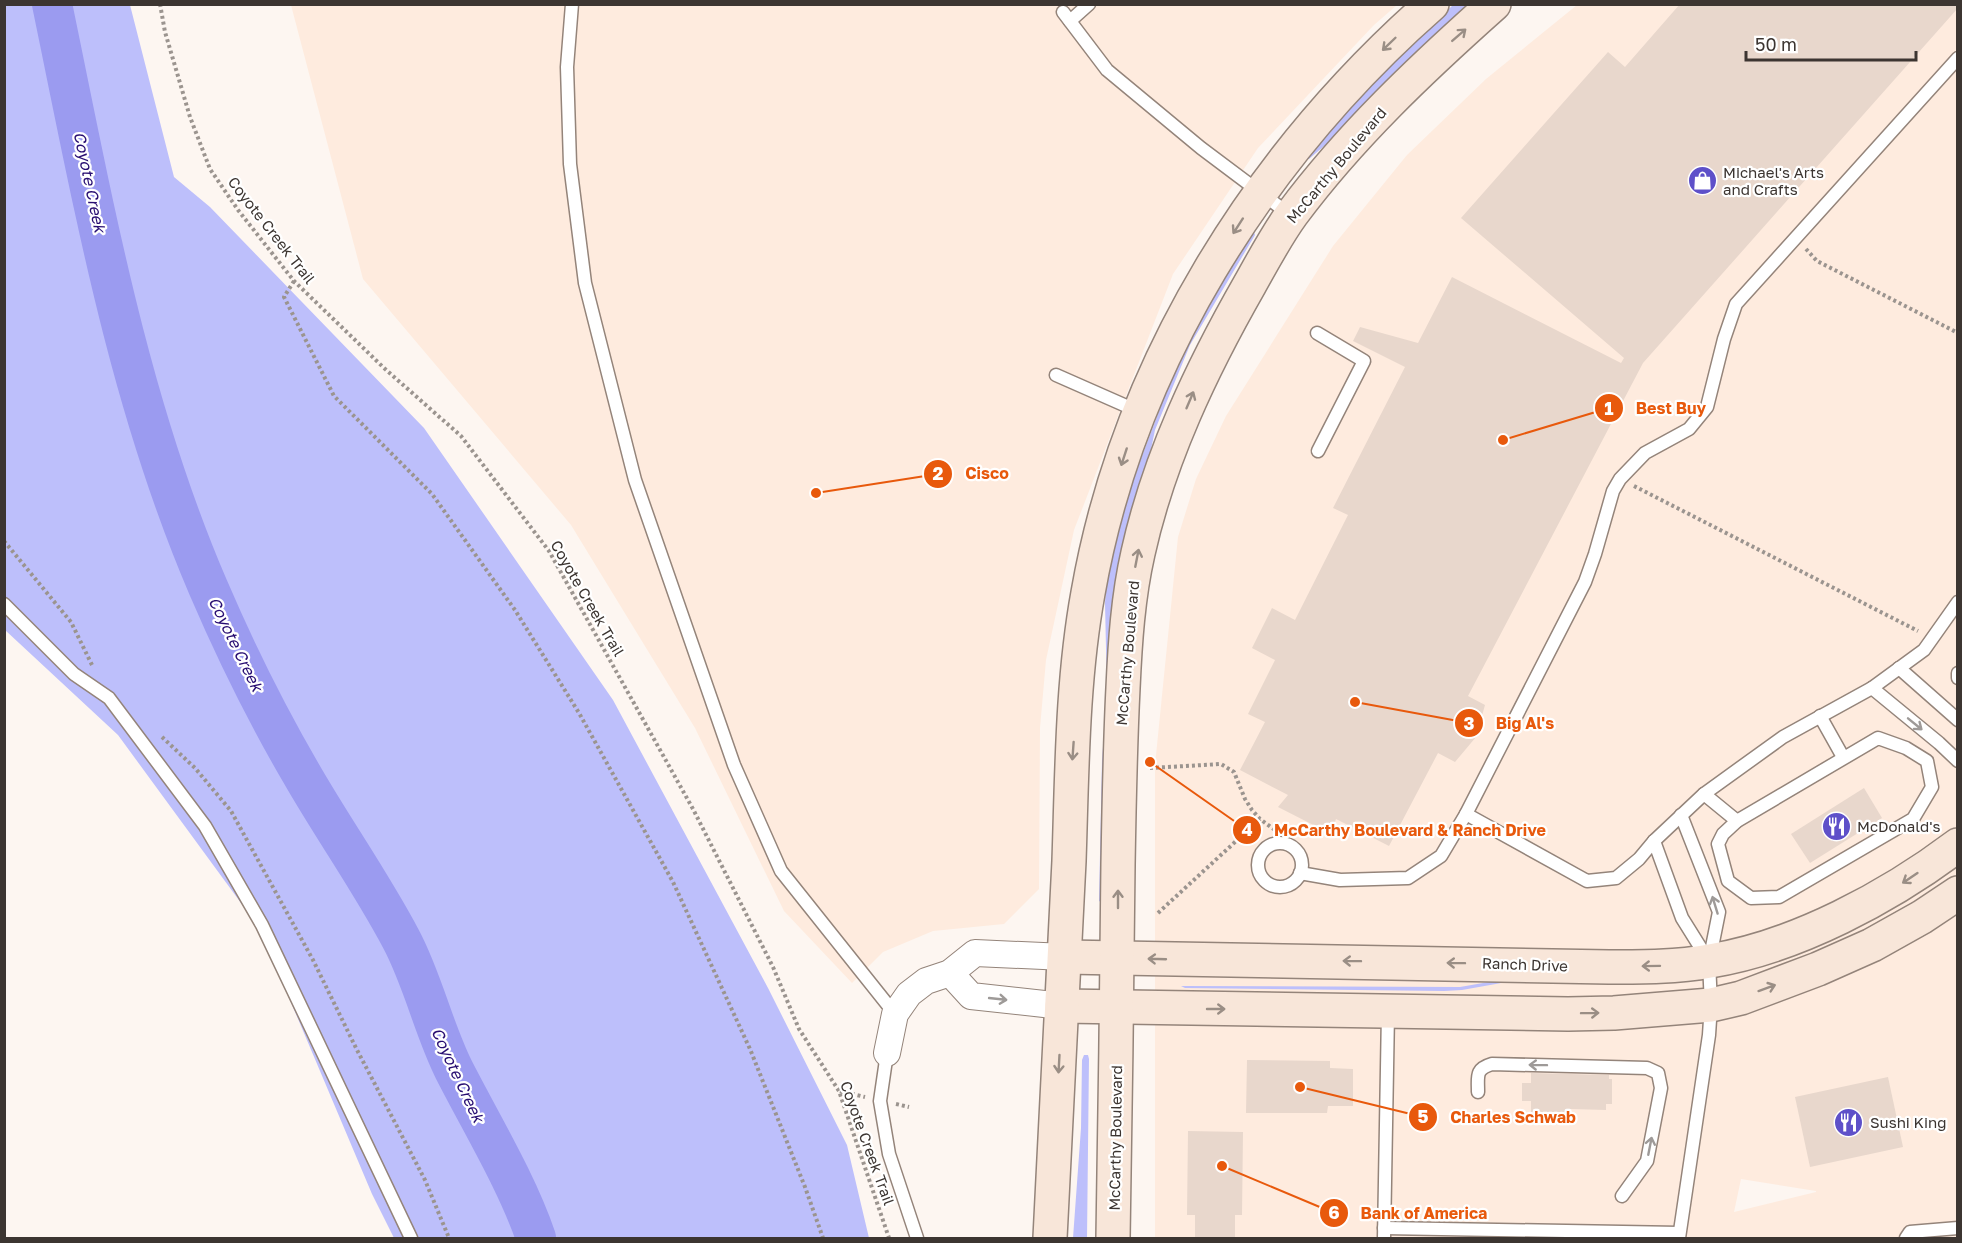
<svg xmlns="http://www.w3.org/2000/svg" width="1962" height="1243" font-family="'Golos Text',sans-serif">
<rect width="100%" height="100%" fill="#fdf6f1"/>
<g fill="#feebde" fill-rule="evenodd">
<polygon points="291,5 1397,5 1374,25 1258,148 1173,274 1074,530 1046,660 1040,728 1039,889 1004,924 933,931 883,952 852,983 784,911 695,728 571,525 363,279"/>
<path d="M1577 5H1957V1238H1155V765L1178 537 1196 479 1226 416 1333 246 1407 155 1486 79ZM1741 1179 1816 1191V1192L1734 1212Z"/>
</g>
<g fill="#bdbffb">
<polygon points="4,5 130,5 174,177 210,207 424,428 613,700 768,988 847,1145 869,1238 394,1238 372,1194 260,929 118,735 5,630"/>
<polygon points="1453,5 1479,5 1358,117 1309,159 1306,159 1357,97"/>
<polygon points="1254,232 1255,235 1190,345 1155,430 1142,493 1103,901 1101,902 1099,901 1102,760 1107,694 1105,603 1107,574 1123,512 1139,464 1167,390 1200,321 1250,234"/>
<polygon points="1506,979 1621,983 1507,982 1462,990 1444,991 1185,988 1181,986 1460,987"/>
<polygon points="1084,1055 1088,1055 1089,1059 1087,1238 1073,1238 1081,1128 1082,1060"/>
</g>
<polygon fill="#9b9bf0" points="37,5 65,5 86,98 59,107"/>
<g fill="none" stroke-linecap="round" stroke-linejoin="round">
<path stroke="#9b9bf0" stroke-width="40" d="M52 4C93 202 128 401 208 587 235 650 266 713 301 773 333 829 371 882 401 939 423 980 433 1028 454 1070 481 1123 517 1182 536 1238"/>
</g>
<g fill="#e8d7cc">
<polygon points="1680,4 1958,4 1958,8 1643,363 1468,696 1485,705 1476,737 1455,762 1438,753 1389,846 1336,819 1331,834 1278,807 1288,795 1240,770 1265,722 1248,714 1275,660 1252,648 1272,608 1295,620 1348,515 1333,508 1405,367 1353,341 1360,327 1418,343 1452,277 1621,363 1624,358 1461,218 1608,52 1625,67"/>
<polygon points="1864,788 1882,818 1810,863 1791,834"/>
<polygon points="1247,1060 1330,1061 1330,1068 1353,1069 1353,1106 1328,1106 1327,1113 1246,1113"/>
<polygon points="1531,1073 1609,1075 1609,1079 1612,1079 1612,1104 1606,1104 1606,1110 1571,1109 1571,1115 1531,1114 1531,1101 1522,1101 1522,1083 1531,1083"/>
<polygon points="1888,1077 1903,1147 1810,1167 1795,1097"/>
<polygon points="1188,1131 1243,1132 1242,1215 1235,1215 1235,1239 1195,1239 1195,1215 1187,1215"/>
</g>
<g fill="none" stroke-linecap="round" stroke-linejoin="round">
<defs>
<g id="lane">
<polyline points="572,4 567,67 570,164 585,283 635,480 734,765 781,871 895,1014"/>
<polyline points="1063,12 1107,70 1201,148 1289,214"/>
<polyline points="1070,21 1089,4"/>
<polyline points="1317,333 1364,361 1318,451"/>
<polyline points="1056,375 1140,412"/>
<polyline points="4,604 74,674 109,698 205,826 262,925 411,1238"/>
<polyline points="1899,668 1958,720"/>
<polyline points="1958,673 1958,678"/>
<polyline points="1872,688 1939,743 1958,761"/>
<polyline points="1820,716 1843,757"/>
<polygon points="1878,738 1906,748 1927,761 1932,787 1913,819 1779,897 1751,898 1728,881 1718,844 1723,834 1737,821"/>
<polyline points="1704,794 1737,821"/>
<polyline points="1466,814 1587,881 1616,878 1639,859 1654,841 1704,794 1783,737 1872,688 1924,650 1958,602"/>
<polyline points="1654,841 1682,918 1707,958"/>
<circle cx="1280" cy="865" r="22"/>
<polyline points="1300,873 1340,880 1408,878 1441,856 1466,814 1585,582 1595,554 1613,491 1620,479 1645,453 1689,429 1707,407 1724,339 1736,304 1958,58"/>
<polyline points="887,1053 880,1101 889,1154 917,1238"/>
<path d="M1478 1092C1478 1076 1475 1069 1492 1064L1647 1068 1658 1073 1661 1088 1647 1161 1622 1196"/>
<polyline points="1384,1228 1679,1233"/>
<polyline points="1384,1238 1388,1012"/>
<polyline points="1679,1238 1709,1035 1711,1005 1709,962 1719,912 1681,815"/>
<polyline points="1906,1238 1910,1232 1958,1228"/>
</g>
<g id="street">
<polyline points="950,973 971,996 1062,1006"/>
<polyline points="887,1053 895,1014 909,994 926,981 950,973 975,953 1065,957"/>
</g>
<g id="secondary">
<path d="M1065 957 1609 967C1643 967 1677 967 1710 961 1796 947 1889 897 1958 845"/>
<polyline points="1062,1006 1568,1014 1614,1013 1711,1005 1741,998 1818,969 1872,945 1922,917 1958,893"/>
<path d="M1050 1238C1057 1113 1063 987 1069 861 1072 772 1072 681 1088 593 1128 364 1259 156 1432 4"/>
<path d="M1113 1238C1115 1114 1117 989 1118 865 1119 806 1120 747 1123 688 1125 643 1128 597 1138 553 1159 458 1202 368 1250 284 1263 261 1276 236 1292 214 1350 136 1421 69 1494 4"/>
</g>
</defs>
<use href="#lane" stroke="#94847a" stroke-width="15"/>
<use href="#street" stroke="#94847a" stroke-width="28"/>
<use href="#secondary" stroke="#94847a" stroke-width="36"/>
<g stroke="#9b948f" stroke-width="4" stroke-dasharray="3 3" stroke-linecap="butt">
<polyline points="160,4 165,32 190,117 210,169 238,210 294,281 384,368 461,436 549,551 693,809 773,967 799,1029 839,1091 889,1238"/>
<polyline points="1806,249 1817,261 1958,333"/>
<polyline points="294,281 284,297 334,396 432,494 515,610 579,713 673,882 750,1049 805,1187 823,1238"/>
<polyline points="1634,486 1918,631"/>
<polyline points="4,541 71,622 92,665"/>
<polyline points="162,737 195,768 231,811 313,960 356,1048 425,1180 449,1238"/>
<polyline points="1150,768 1221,764 1234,772 1245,799 1252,810 1260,819 1275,830 1282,844"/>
<polyline points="1158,913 1260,819"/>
<polyline points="840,1091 865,1097"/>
<polyline points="896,1104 909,1107"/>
</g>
<use href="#lane" stroke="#fff" stroke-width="12"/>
<use href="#street" stroke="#fff" stroke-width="26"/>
<use href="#secondary" stroke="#f8e6d9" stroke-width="33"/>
</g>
<defs><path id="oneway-shaft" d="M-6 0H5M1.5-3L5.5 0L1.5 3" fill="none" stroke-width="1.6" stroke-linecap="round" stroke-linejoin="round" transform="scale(1.5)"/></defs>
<g stroke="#9a8e85">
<use href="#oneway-shaft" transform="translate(1459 35) rotate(-41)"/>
<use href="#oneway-shaft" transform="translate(1389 44) rotate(136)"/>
<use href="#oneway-shaft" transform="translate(1238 226) rotate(123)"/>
<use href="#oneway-shaft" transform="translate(1190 400) rotate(-67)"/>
<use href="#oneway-shaft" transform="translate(1124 457) rotate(108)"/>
<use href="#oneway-shaft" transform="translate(1137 558) rotate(-79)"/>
<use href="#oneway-shaft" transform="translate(1073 751) rotate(94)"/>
<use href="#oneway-shaft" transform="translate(1910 878) rotate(146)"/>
<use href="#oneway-shaft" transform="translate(1118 899) rotate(-90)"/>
<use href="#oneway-shaft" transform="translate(1157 959) rotate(-178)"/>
<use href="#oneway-shaft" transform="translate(1352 961) rotate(-179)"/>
<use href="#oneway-shaft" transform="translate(1456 963) rotate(-179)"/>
<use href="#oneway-shaft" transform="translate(1651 966) rotate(179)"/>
<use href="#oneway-shaft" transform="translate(1767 988) rotate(-20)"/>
<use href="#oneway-shaft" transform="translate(1216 1009)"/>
<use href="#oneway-shaft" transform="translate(1590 1013) rotate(-1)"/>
<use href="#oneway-shaft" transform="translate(1059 1064) rotate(93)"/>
</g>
<g stroke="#9e9a98">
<use href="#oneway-shaft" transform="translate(1915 724) rotate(39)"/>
<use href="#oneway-shaft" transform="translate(1715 905) rotate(-107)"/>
<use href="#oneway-shaft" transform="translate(998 999) rotate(6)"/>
<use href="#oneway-shaft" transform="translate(1538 1065) rotate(-179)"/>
<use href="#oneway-shaft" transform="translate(1650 1146) rotate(-79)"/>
</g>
<defs>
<symbol id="shop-disc" viewBox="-11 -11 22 22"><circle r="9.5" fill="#5e50c9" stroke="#fff"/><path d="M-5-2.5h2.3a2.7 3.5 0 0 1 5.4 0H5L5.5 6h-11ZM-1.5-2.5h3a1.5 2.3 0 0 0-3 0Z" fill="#fff"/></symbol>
<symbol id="restaurant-disc" viewBox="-11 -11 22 22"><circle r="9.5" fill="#5e50c9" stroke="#fff"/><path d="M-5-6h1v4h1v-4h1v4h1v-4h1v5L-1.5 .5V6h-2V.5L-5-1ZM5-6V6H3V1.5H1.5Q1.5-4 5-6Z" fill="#fff"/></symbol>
</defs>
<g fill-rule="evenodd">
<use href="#shop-disc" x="1686" y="164" width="33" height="33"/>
<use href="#restaurant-disc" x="1820" y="810" width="33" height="33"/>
<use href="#restaurant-disc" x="1832" y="1106" width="33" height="33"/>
</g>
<g text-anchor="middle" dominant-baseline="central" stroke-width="4.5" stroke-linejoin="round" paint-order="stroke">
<g font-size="15" fill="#3c3531" stroke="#fff">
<text transform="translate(1336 165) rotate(-50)">McCarthy Boulevard</text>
<text transform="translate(272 230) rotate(52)">Coyote Creek Trail</text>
<text transform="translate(588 598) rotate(60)">Coyote Creek Trail</text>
<text transform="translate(1127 653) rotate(-85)">McCarthy Boulevard</text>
<text transform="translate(1525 964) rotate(2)">Ranch Drive</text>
<text transform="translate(1115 1138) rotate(-89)">McCarthy Boulevard</text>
<text transform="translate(868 1143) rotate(70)">Coyote Creek Trail</text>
</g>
<g font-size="15" fill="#3c3531" stroke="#fff" text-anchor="start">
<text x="1723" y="172">Michael's Arts<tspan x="1723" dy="17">and Crafts</tspan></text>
<text x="1857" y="826">McDonald's</text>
<text x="1870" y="1122">Sushi King</text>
</g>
<g font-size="16" font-style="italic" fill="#280e72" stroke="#fff">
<text transform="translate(90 182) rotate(78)">Coyote Creek</text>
<text transform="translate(236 644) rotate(64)">Coyote Creek</text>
<text transform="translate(458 1075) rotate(65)">Coyote Creek</text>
</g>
</g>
<path fill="none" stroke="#e8590c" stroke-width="2" d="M1503 440L1609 408M816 493L938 474M1355 702L1469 723M1150 762L1247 830M1300 1087L1423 1117M1222 1166L1334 1213"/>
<g fill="#e8590c" stroke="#fff" stroke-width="2">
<circle cx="1503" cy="440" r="6"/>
<circle cx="816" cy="493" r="6"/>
<circle cx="1355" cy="702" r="6"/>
<circle cx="1150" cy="762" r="6"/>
<circle cx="1300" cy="1087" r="6"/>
<circle cx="1222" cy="1166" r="6"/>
<circle cx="1609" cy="408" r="15"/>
<circle cx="938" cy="474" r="15"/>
<circle cx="1469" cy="723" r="15"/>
<circle cx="1247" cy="830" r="15"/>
<circle cx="1423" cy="1117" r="15"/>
<circle cx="1334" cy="1213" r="15"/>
</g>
<g font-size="18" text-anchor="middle" font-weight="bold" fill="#fff">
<text x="1609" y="415">1</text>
<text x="938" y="480">2</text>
<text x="1469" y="730">3</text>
<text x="1247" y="836">4</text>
<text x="1423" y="1123">5</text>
<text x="1334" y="1219">6</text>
</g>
<g font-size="16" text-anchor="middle" font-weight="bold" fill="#e8590c" stroke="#fff" stroke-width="4.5" stroke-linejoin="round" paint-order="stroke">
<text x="1671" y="414">Best Buy</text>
<text x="987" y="479">Cisco</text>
<text x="1525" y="729">Big Al's</text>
<text x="1410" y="836">McCarthy Boulevard &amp; Ranch Drive</text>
<text x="1513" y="1123">Charles Schwab</text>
<text x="1424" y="1219">Bank of America</text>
</g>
<rect width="1962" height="1243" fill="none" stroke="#3c3531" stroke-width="12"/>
<path d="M1746 51v9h170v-9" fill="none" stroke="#3c3531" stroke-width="3"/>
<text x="1755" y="51" font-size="18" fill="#3c3531" stroke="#ffffff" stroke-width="4.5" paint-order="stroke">50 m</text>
</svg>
